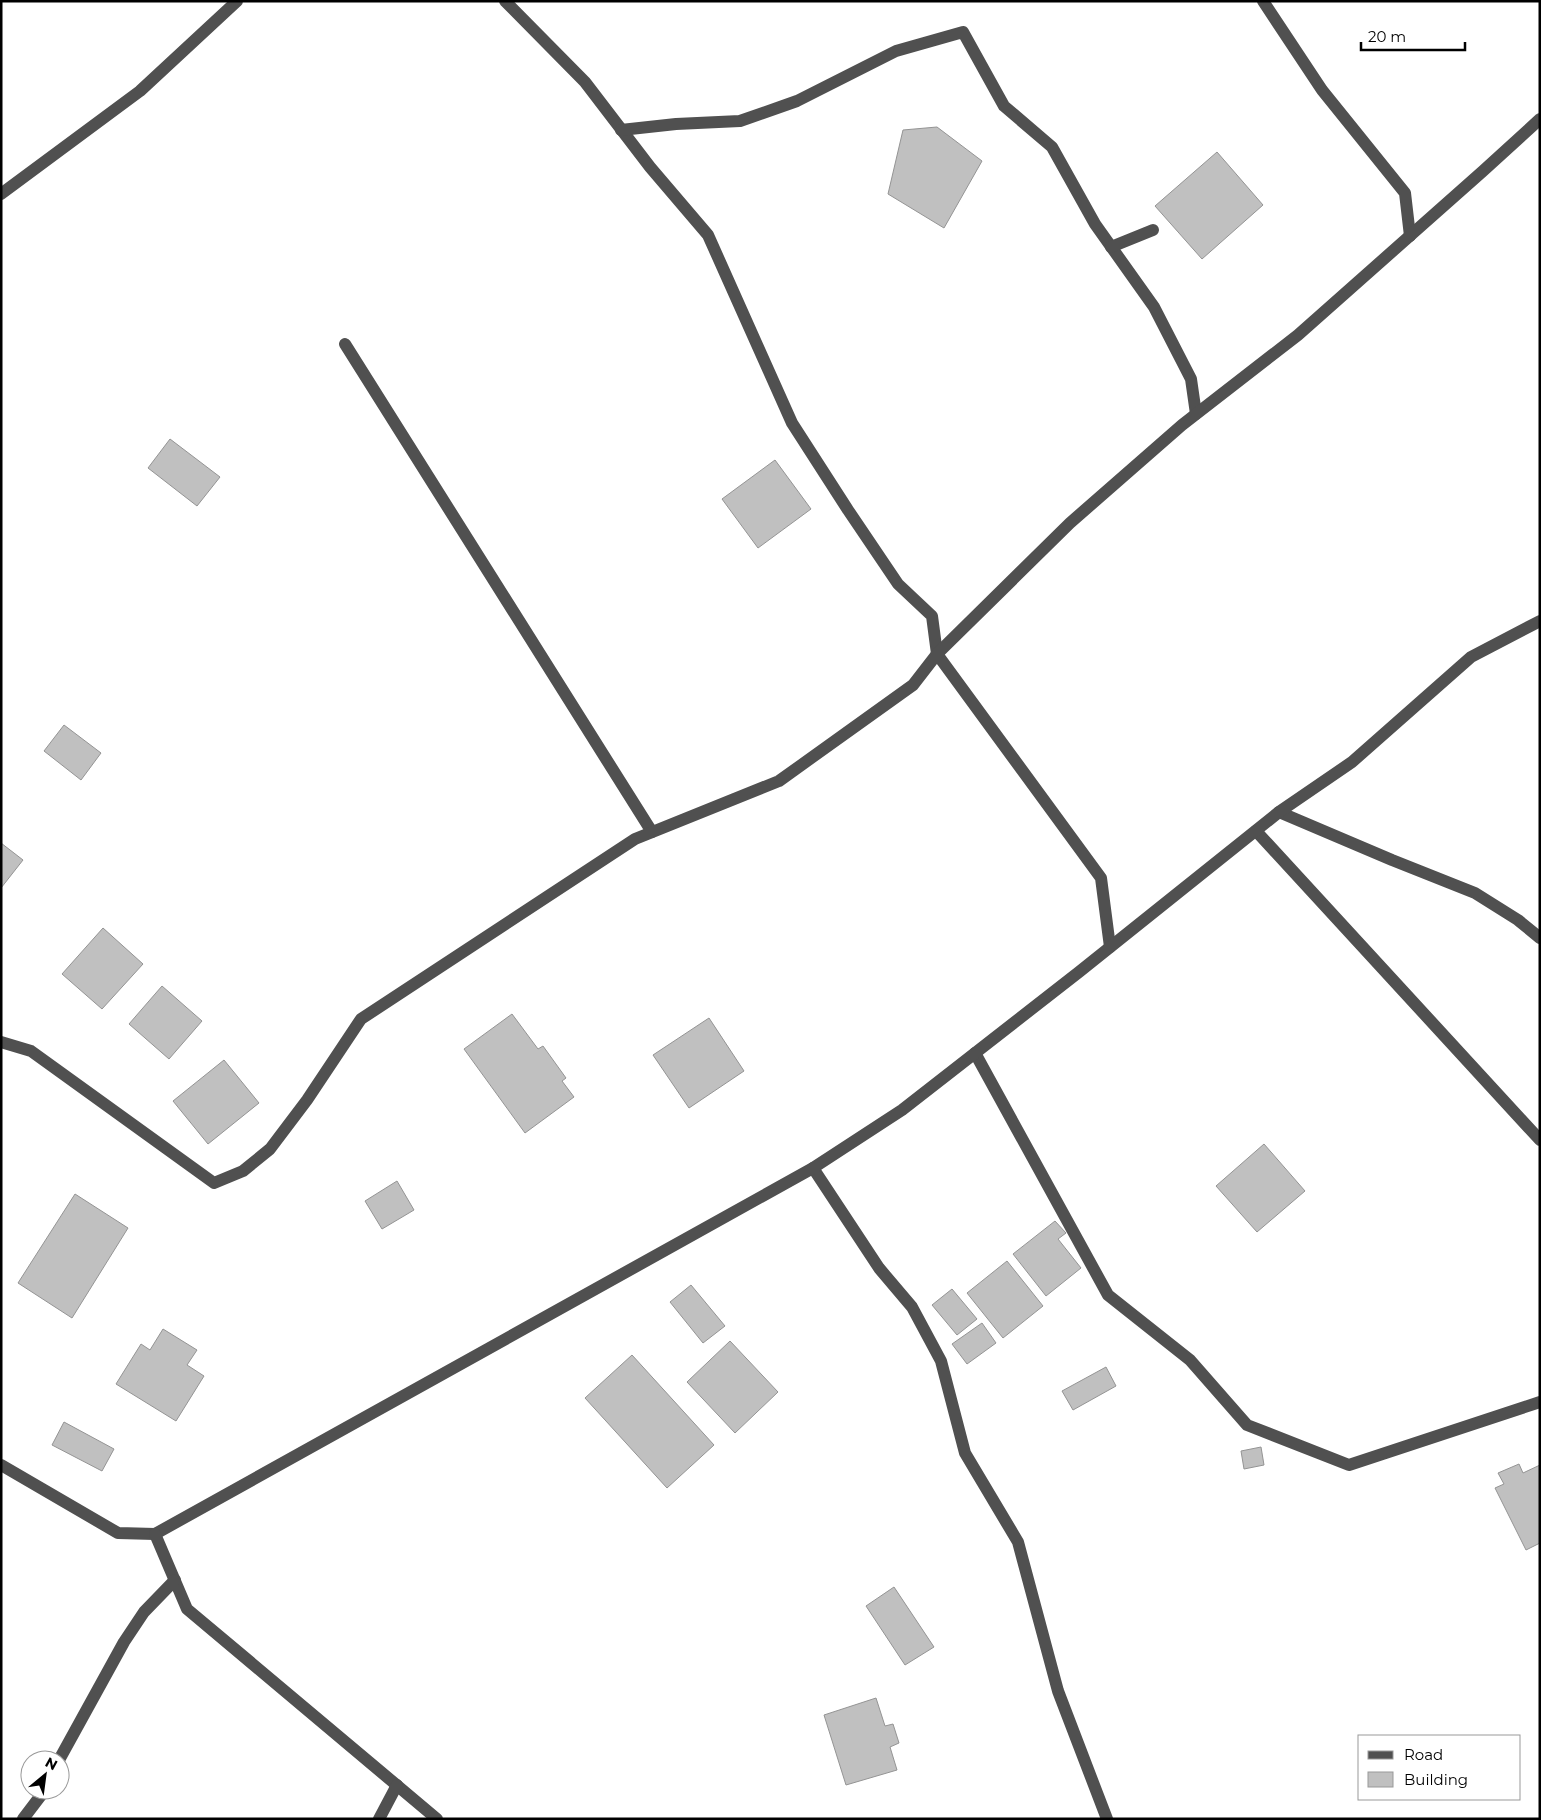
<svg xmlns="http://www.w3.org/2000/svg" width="1541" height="1820" font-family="Montserrat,sans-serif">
<rect width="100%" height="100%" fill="#fff"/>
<g fill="#c0c0c0" stroke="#949494">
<polygon points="937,127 982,161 944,228 888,194 903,130"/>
<polygon points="1217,152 1263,205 1202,259 1155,206"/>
<polygon points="170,439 220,477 197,506 148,468"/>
<polygon points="775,460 811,509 758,548 722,499"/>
<polygon points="64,725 101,753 81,780 44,751"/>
<polygon points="1,843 23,860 1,888"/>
<polygon points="103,928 143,964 102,1009 62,974"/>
<polygon points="162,986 202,1021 169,1059 129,1024"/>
<polygon points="512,1014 538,1049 543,1046 566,1078 562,1081 574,1097 525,1133 464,1049"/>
<polygon points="709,1018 744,1071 689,1108 653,1055"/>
<polygon points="224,1060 259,1103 208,1144 173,1101"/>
<polygon points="1264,1144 1305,1191 1257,1232 1216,1186"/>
<polygon points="397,1181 414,1210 382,1229 365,1201"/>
<polygon points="75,1194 128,1228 72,1318 18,1283"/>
<polygon points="1055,1221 1066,1233 1058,1239 1081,1268 1046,1296 1013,1254"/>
<polygon points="1007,1261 1043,1306 1003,1338 967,1293"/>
<polygon points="691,1285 725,1326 703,1343 670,1302"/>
<polygon points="952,1289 977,1319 957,1335 932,1305"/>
<polygon points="982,1323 996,1343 967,1364 952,1344"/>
<polygon points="163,1329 197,1350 187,1365 204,1376 176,1421 116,1384 141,1344 150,1350"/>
<polygon points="730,1341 778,1392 735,1433 687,1382"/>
<polygon points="632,1355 714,1445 667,1488 585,1398"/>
<polygon points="1106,1367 1116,1386 1073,1410 1062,1391"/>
<polygon points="64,1422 114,1449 102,1471 52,1445"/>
<polygon points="1261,1447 1264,1465 1244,1469 1241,1451"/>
<polygon points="1519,1464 1523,1473 1540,1465 1540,1543 1526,1550 1495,1488 1504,1484 1498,1473"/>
<polygon points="894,1587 934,1647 905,1665 866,1606"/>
<polygon points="876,1698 885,1726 893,1724 899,1743 890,1747 897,1770 846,1785 824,1715"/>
</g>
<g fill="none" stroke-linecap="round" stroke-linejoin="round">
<g stroke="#505050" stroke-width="12">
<polyline points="505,1 585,82 650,167 708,235 792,423 848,510 898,584 932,616 937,654 1101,878 1110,947"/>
<polyline points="1263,1 1322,90 1405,193 1410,236"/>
<polyline points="621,130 676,124 740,121 797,101 896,51 963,32 1004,106 1052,147 1095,224 1154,307 1191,379 1196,414"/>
<polyline points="1,194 140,91 237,1"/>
<polyline points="1111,247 1153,230"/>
<polyline points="345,344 652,832"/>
<polyline points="1279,812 1392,860 1475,893 1518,920 1540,938"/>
<polyline points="1256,831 1540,1140"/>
<polyline points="1,1042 31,1051 214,1183 243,1171 270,1149 307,1100 361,1019 635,839 779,781 913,685 937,654 1070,523 1182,425 1298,335 1483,171 1540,119"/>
<polyline points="975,1053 1108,1295 1190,1360 1247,1425 1349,1465 1540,1402"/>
<polyline points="813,1168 879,1268 912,1307 941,1361 965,1453 1018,1542 1058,1691 1107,1819"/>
<polyline points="1,1465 118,1533 155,1534 813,1168 902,1110 1079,972 1279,812 1352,762 1471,657 1540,621"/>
<polyline points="155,1534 187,1609 437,1819"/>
<polyline points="59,1760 124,1642 144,1612 175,1580"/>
<polyline points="23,1819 45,1790"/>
<polyline points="379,1819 397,1785"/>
</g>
</g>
<rect width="1541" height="1820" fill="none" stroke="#000000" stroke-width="5"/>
<rect x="1358" y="1735" width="162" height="65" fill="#ffffff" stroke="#999999"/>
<rect x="1368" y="1751" width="25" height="8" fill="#505050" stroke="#999999"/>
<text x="1404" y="1760" font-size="15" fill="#000000">Road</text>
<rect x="1368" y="1772" width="25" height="15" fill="#c0c0c0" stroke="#999999"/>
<text x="1404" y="1785" font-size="15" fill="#000000">Building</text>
<g transform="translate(45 1775) rotate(29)"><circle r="24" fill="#ffffff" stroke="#999999"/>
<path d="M0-4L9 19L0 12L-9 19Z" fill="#000000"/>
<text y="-8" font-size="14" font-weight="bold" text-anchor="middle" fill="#000000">N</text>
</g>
<path d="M1361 42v8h104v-8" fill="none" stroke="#000000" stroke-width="2.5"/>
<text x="1368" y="42" font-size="15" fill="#000000" stroke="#ffffff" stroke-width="4" paint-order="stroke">20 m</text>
</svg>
